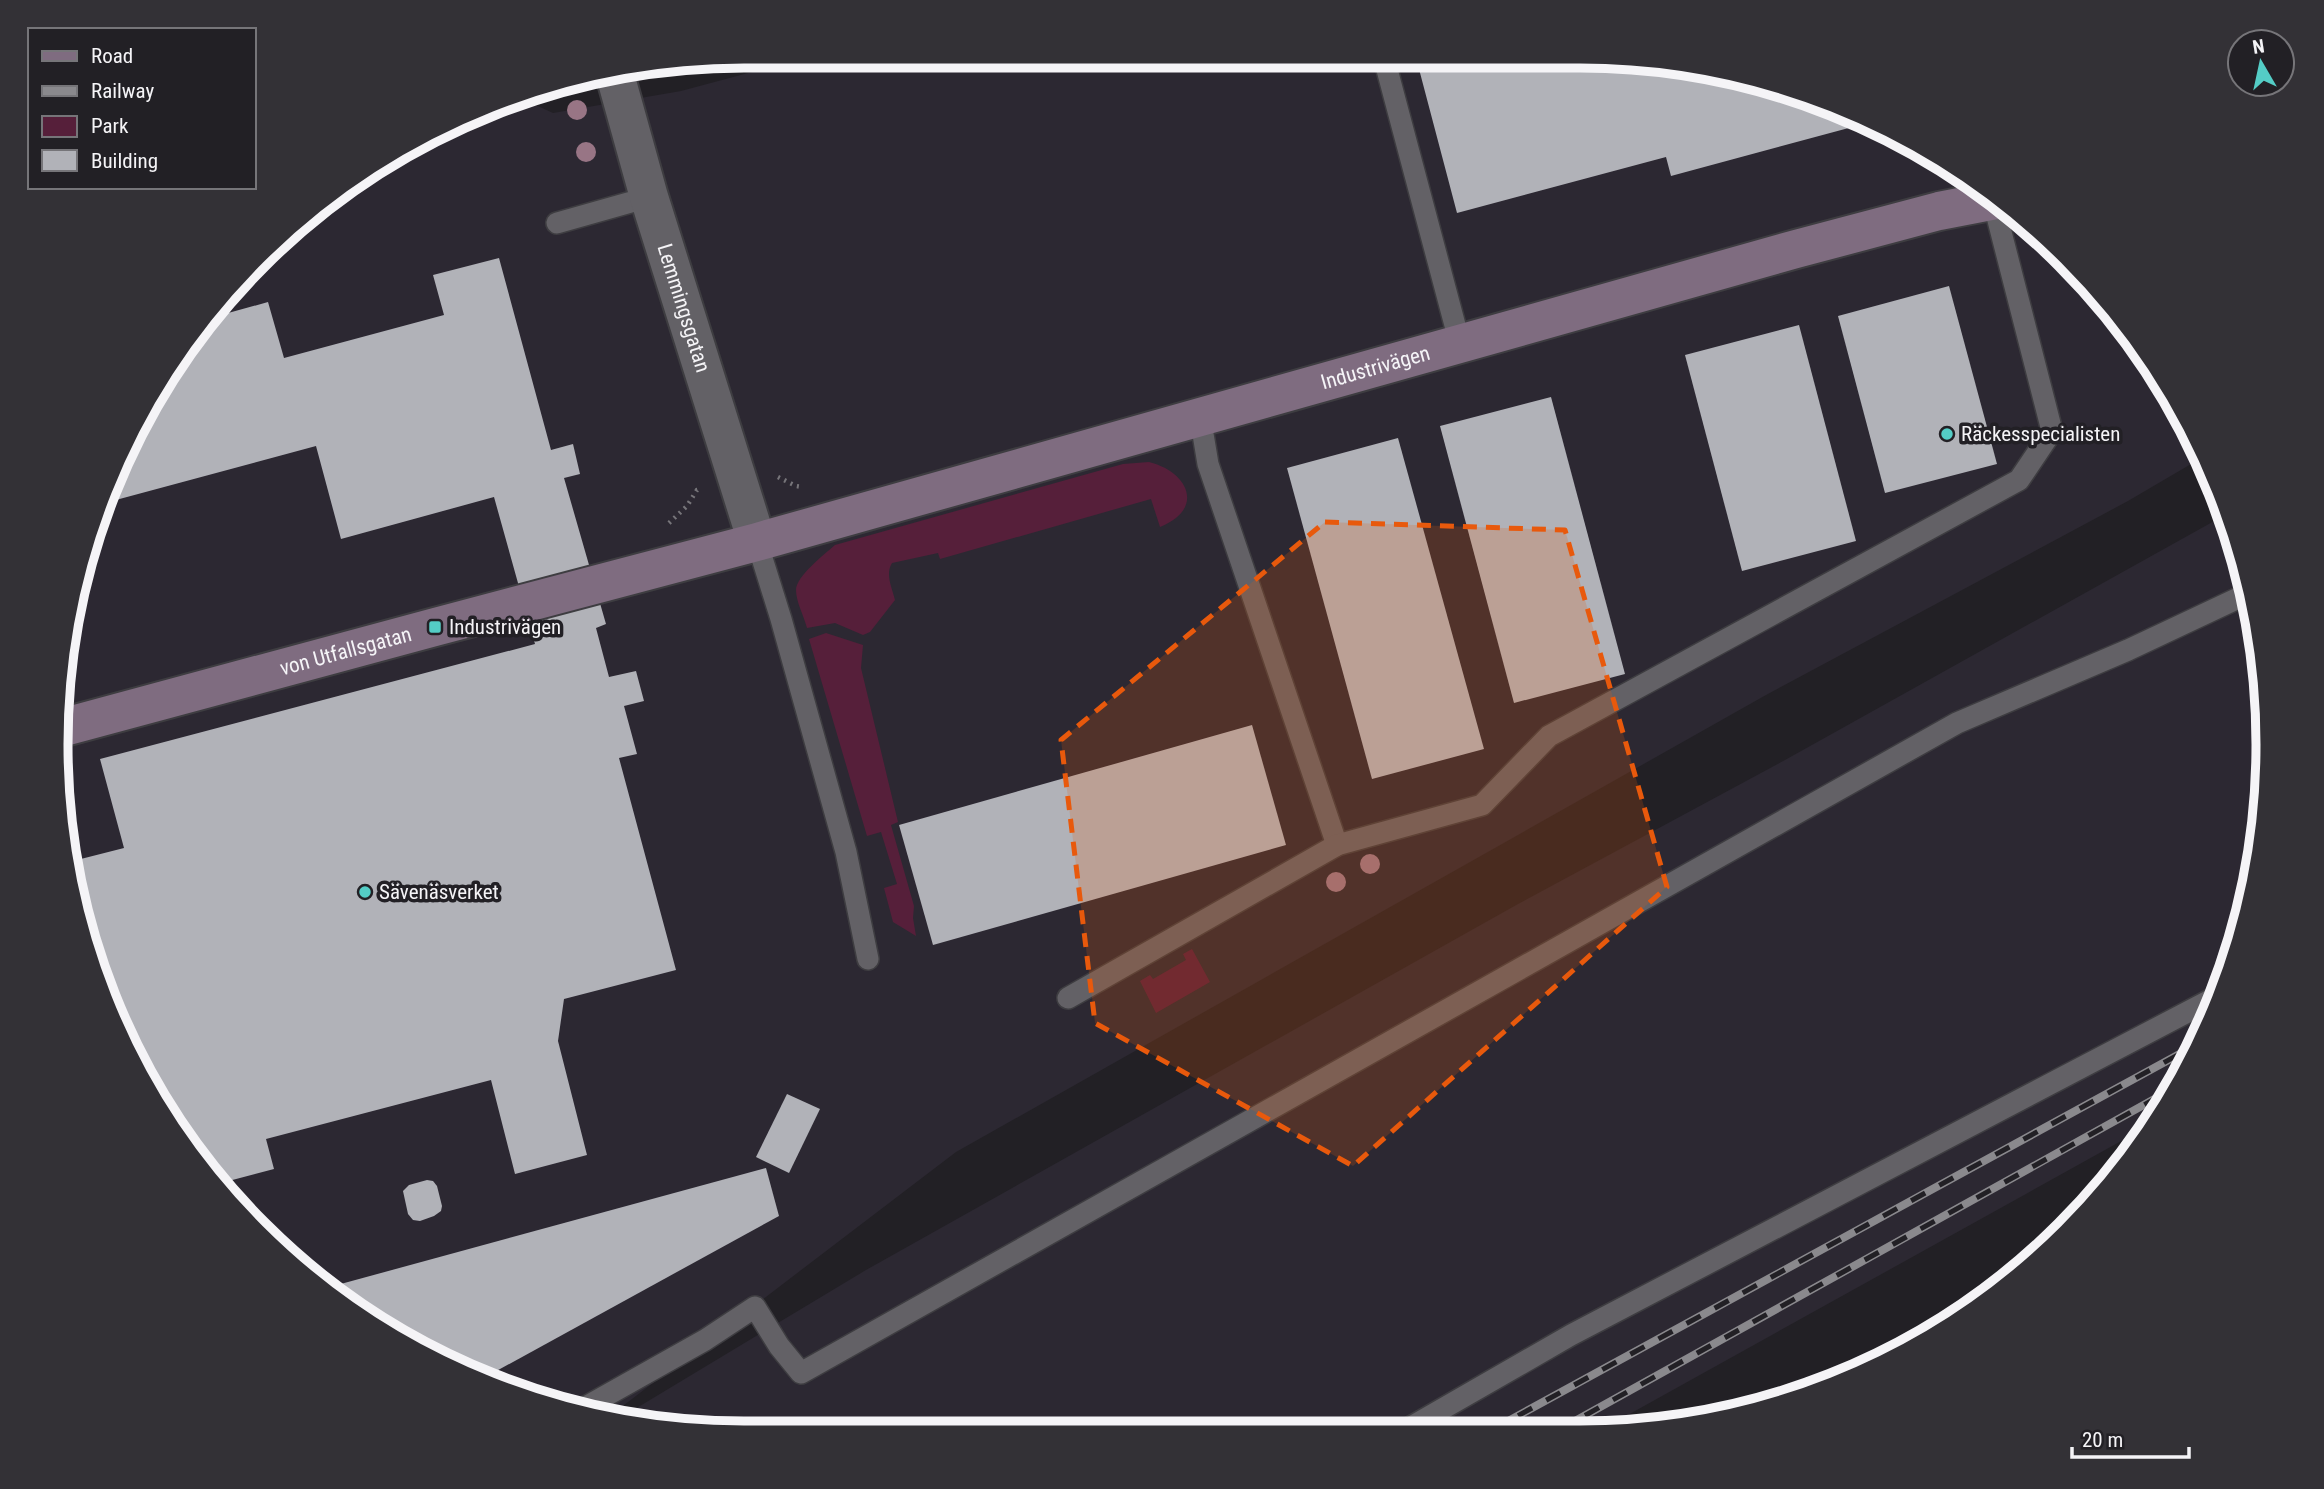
<svg xmlns="http://www.w3.org/2000/svg" width="2324" height="1489" font-family="'Roboto Condensed',sans-serif">
<rect width="100%" height="100%" fill="#222025"/>
<g fill="#2c2832">
<polygon points="789,62 1670,62 1843,109 1924,148 2033,227 2125,325 2197,440 2203,457 2128,501 1766,695 956,1152 611,1415 481,1380 400,1341 291,1262 172,1127 109,1008 79,922 58,790 57,700 93,523 148,401 199,325 258,257 362,172 516,96 553,113 681,91"/>
<polygon points="2225,515 2244,566 2266,699 2262,834 2232,965 2176,1088 2150,1125 1599,1431 655,1427 620,1418 866,1270 1518,904 1785,760"/>
</g>
<g fill="#561f3a">
<path d="M1149 462C1189 472 1205 509 1160 527L1151 499 940 559 938 553 892 563C885 574 892 588 895 600L870 632 863 635 835 623 807 628C804 616 796 602 796 590 796 576 825 554 835 545L1123 464Z"/>
<polygon points="826,633 863,645 861,668 898,822 891,825 914,906 913,918 916,936 893,922 884,888 897,884 881,832 867,836 809,639"/>
<polygon points="1192,949 1210,982 1156,1013 1140,981 1150,975 1153,979 1186,960 1183,954"/>
</g>
<g fill="#b1b2b8">
<polygon points="1444,62 1670,62 1843,109 1871,122 1671,176 1666,157 1457,213 1419,69"/>
<polygon points="499,258 551,450 573,444 580,474 564,478 606,624 596,628 609,677 636,671 644,701 624,706 637,754 619,758 676,970 564,999 558,1041 587,1155 515,1174 491,1080 266,1139 274,1169 221,1183 172,1127 109,1008 79,922 69,862 124,848 100,759 535,644 494,497 341,539 316,446 101,504 148,401 203,320 268,302 284,358 444,315 433,275"/>
<polygon points="1949,286 1997,464 1885,493 1838,316"/>
<polygon points="1799,325 1856,541 1742,571 1685,355"/>
<polygon points="1551,397 1625,674 1514,703 1440,426"/>
<polygon points="1398,438 1484,749 1372,779 1287,468"/>
<polygon points="1252,725 1286,845 933,945 899,825"/>
<polygon points="787,1094 820,1109 789,1173 756,1157"/>
<polygon points="766,1168 779,1216 480,1380 400,1341 326,1288"/>
<polygon points="427,1180 433,1181 437,1186 442,1206 441,1211 434,1216 420,1221 413,1220 408,1214 403,1191 409,1185"/>
</g>
<g fill="none" stroke-linecap="round" stroke-linejoin="round">
<defs>
<g id="lane">
<polyline points="1385,62 1460,344"/>
<polyline points="557,223 649,197"/>
<polyline points="1200,416 1208,464 1337,845"/>
<polyline points="757,542 781,619 846,852 868,959"/>
<polyline points="1068,998 1337,845 1482,805 1549,736 2019,480 2052,431 1992,197"/>
<polyline points="584,1408 705,1340 755,1307 779,1346 801,1373 1957,723 2128,650 2249,593"/>
<polyline points="1404,1431 1571,1335 2218,996"/>
</g>
<g id="street">
<path id="s1" d="M614 71 649 197 757 542"/>
</g>
<g id="secondary">
<path id="s2" d="M57 729 435 627 757 542 1796 249 1939 211 1996 200"/>
</g>
</defs>
<use href="#lane" stroke="#3e3d41" stroke-width="24"/>
<use href="#street" stroke="#3e3d41" stroke-width="42"/>
<use href="#secondary" stroke="#3e3d41" stroke-width="42"/>
<g stroke="#77757a" stroke-width="4.5" stroke-dasharray="2 5" stroke-linecap="butt">
<polyline points="778,477 796,486 802,487"/>
<polyline points="669,523 687,506 697,490 701,489"/>
</g>
<use href="#lane" stroke="#636166" stroke-width="21"/>
<use href="#street" stroke="#636166" stroke-width="38"/>
<use href="#secondary" stroke="#7f6c80" stroke-width="38"/>
<defs>
<g id="rail">
<polyline points="1490,1431 2196,1045"/>
<polyline points="1557,1431 2176,1087"/>
</g>
</defs>
<use href="#rail" stroke="#8a898d" stroke-width="8"/>
<use href="#rail" stroke="#222025" stroke-width="5" stroke-dasharray="16" stroke-linecap="butt"/>
</g>
<g fill="#987585">
<circle cx="577" cy="110" r="10"/>
<circle cx="586" cy="152" r="10"/>
<circle cx="1370" cy="864" r="10"/>
<circle cx="1336" cy="882" r="10"/>
</g>
<path fill="#e8590c" fill-opacity="0.2" stroke="#e8590c" stroke-width="5" stroke-dasharray="14 9" stroke-linejoin="round" d="M1325 522 1565 530 1667 887 1353 1166 1095 1023 1061 740Z"/>
<g fill="#54cdc6" stroke="#222025" stroke-width="2.5">
<circle cx="1947" cy="434" r="7"/>
<rect x="428" y="620" width="14" height="14" rx="3.5"/>
<circle cx="365" cy="892" r="7"/>
</g>
<g text-anchor="middle" dominant-baseline="central" stroke-width="7" stroke-linejoin="round" paint-order="stroke">
<g font-size="21" fill="#f5f4f7" stroke="#222025">
<text stroke="none"><textPath href="#s1" startOffset="247">Lemmingsgatan</textPath></text>
<text stroke="none"><textPath href="#s2" startOffset="1367">Industrivägen</textPath></text>
<text stroke="none"><textPath href="#s2" startOffset="299">von Utfallsgatan</textPath></text>
</g>
<g font-size="21" fill="#f5f4f7" stroke="#222025" text-anchor="start">
<text x="1961" y="434">Räckesspecialisten</text>
<text x="449" y="627">Industrivägen</text>
<text x="379" y="892">Sävenäsverket</text>
</g>
</g>
<path d="M0 0H2324V1489H0ZM744 68H1580A676 676 0 0 1 2256 744V745A676 676 0 0 1 1580 1421H744A676 676 0 0 1 68 745V744A676 676 0 0 1 744 68Z" fill="#333136" fill-rule="evenodd"/>
<path fill="none" stroke="#f5f4f7" stroke-width="9" d="M744 68H1580A676 676 0 0 1 2256 744V745A676 676 0 0 1 1580 1421H744A676 676 0 0 1 68 745V744A676 676 0 0 1 744 68Z"/>
<rect x="28" y="28" width="228" height="161" fill="#222025" stroke="#767579" stroke-width="2"/>
<rect x="42" y="51" width="35" height="10" fill="#7f6c80" stroke="#767579" stroke-width="2"/>
<text x="91" y="63" font-size="21" fill="#f5f4f7">Road</text>
<rect x="42" y="86" width="35" height="10" fill="#8a898d" stroke="#767579" stroke-width="2"/>
<text x="91" y="98" font-size="21" fill="#f5f4f7">Railway</text>
<rect x="42" y="116" width="35" height="21" fill="#561f3a" stroke="#767579" stroke-width="2"/>
<text x="91" y="133" font-size="21" fill="#f5f4f7">Park</text>
<rect x="42" y="150" width="35" height="21" fill="#b1b2b8" stroke="#767579" stroke-width="2"/>
<text x="91" y="168" font-size="21" fill="#f5f4f7">Building</text>
<g transform="translate(2261 63) rotate(351)"><circle r="33" fill="#222025" stroke="#767579" stroke-width="2"/>
<path d="M0-5L12 26L0 18L-12 26Z" fill="#54cdc6"/>
<text y="-10" font-size="19" font-weight="bold" text-anchor="middle" fill="#f5f4f7">N</text>
</g>
<path d="M2072 1447v10h117v-10" fill="none" stroke="#f5f4f7" stroke-width="3.5"/>
<text x="2082" y="1447" font-size="21" fill="#f5f4f7" stroke="#222025" stroke-width="5" paint-order="stroke">20 m</text>
</svg>
